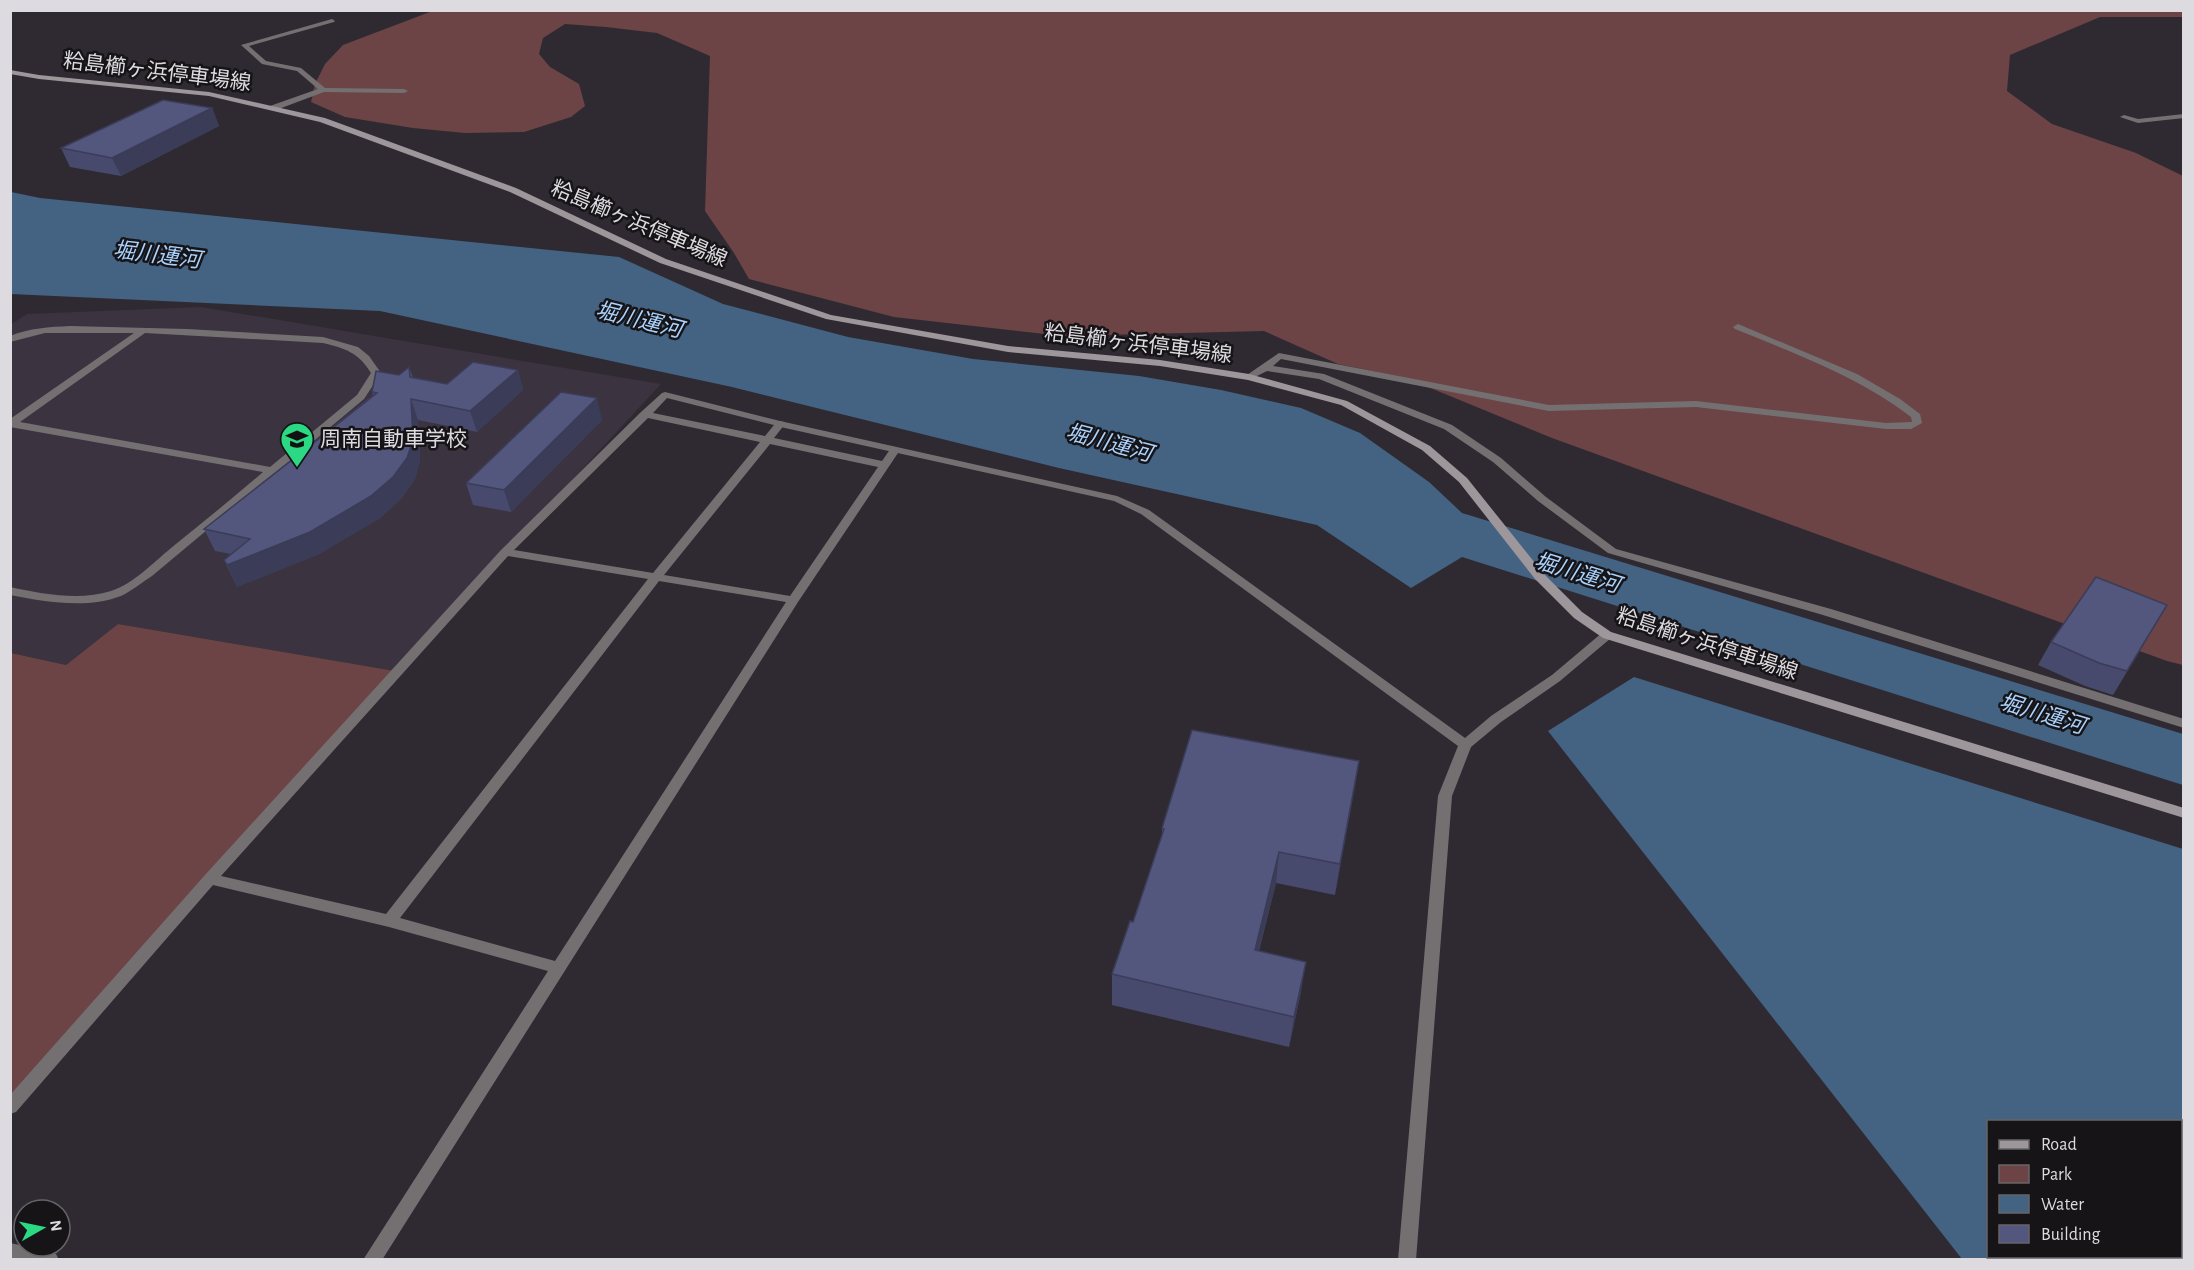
<svg xmlns="http://www.w3.org/2000/svg" width="2194" height="1270" font-family="'Alegreya Sans','Noto Sans JP',sans-serif">
<rect width="100%" height="100%" fill="#2f2a32"/>
<polygon fill="#3b3340" points="201,307 661,384 395,671 118,624 66,665 11,653 10,325 27,314"/>
<g fill="#6c4446">
<polygon points="435,10 2183,11 2183,17 2100,17 2010,55 2007,91 2052,124 2136,153 2183,176 2183,665 2167,661 1552,438 1406,378 1338,364 1264,331 1062,336 894,317 749,279 734,253 705,211 710,56 657,33 606,27 565,24 543,38 539,54 550,67 579,84 585,106 571,117 524,132 465,133 413,128 345,117 311,102 315,84 325,64 343,45"/>
<polygon points="118,624 395,671 11,1107 11,653 66,665"/>
</g>
<g fill="#446383" fill-rule="evenodd">
<polygon points="11,192 40,198 619,257 723,304 848,337 973,359 1139,376 1221,390 1301,408 1360,433 1429,482 1462,513 2183,734 2183,785 1462,557 1411,588 1317,525 1059,468 732,387 380,311 11,294"/>
<path d="M1634 677 2183 849V1259H1962L1548 731ZM1988 1122H2180V1256H1988Z"/>
</g>
<g fill="none" stroke-linecap="round" stroke-linejoin="round">
<path fill="#747072" fill-rule="evenodd" d="M70 326 187 329 323 337 358 347 369 356 381 373 364 399 279 470 278 473 274 474 152 576C142 582 132 591 121 596 86 609 46 602 10 595V587C42 594 80 601 111 591 133 584 153 563 171 548 202 523 233 498 263 472L10 427V419L134 333H45L10 342V336C30 328 49 327 70 326ZM145 333 323 343C345 348 359 353 371 373L357 395 270 467 20 422Z"/>
<g fill="#747072" fill-rule="evenodd">
<polygon points="332,19 335,21 334,22 249,46 266,61 301,68 325,88 404,89 408,91 404,93 324,92 276,110 270,110 270,106 318,89 297,71 262,64 241,45"/>
<polygon points="2184,114 2184,118 2138,123 2120,117 2124,115 2138,119"/>
<path d="M1738 324 1857 374 1900 399 1920 414 1922 423 1911 429H1886L1696 407 1549 411 1281 359 1273 366 1324 374 1452 425 1501 458 1546 497 1616 549 1831 609 2184 719V728L1823 615 1608 553 1538 501 1493 462 1444 429 1319 379 1267 371 1249 380 1244 377 1279 353 1549 405 1696 401 1886 423 1912 422 1911 417C1858 376 1796 354 1735 329L1733 327Z"/>
<path d="M665 392 784 422 785 424 774 438 882 461 891 448 895 447 900 450 798 602 382 1260H363L548 971 389 927 213 885 16 1112 10 1114V1095L205 875 501 550 641 412 662 393ZM667 398 774 425 765 436 653 413ZM648 418 760 442 653 573 514 550ZM770 444 878 467 790 596 664 575ZM508 556 648 579 386 914 221 876ZM659 581 786 602 555 961 400 918Z"/>
</g>
<g fill="#747072" fill-rule="evenodd">
<polygon points="780,421 1117,496 1149,510 1465,738 1491,716 1552,675 1603,632 1611,632 1613,635 1611,638 1560,681 1501,722 1471,747 1452,796 1416,1260 1398,1260 1438,796 1458,746 1141,514 1114,501 776,426 775,424"/>
<polygon points="10,1243 50,1251 56,1254 59,1260 10,1260"/>
</g>
<polygon fill="#9d969a" fill-rule="evenodd" points="10,70 39,75 209,92 325,118 516,188 666,259 831,315 1008,346 1160,360 1249,374 1347,401 1430,446 1467,478 1543,573 1582,612 1611,632 2184,808 2184,818 1603,638 1574,618 1535,579 1459,482 1422,450 1341,405 1248,380 1160,366 1008,352 826,319 660,263 510,192 320,122 209,96 39,79 10,74"/>
</g>
<g fill="#474a6c">
<polygon points="212,108 219,126 121,176 70,167 61,148"/>
<polygon points="409,367 413,377 447,384 518,370 523,390 477,432 418,420 420,461 415,479 401,499 380,518 319,554 237,587 224,560 231,554 215,551 204,529 373,395 372,392 399,375"/>
<polygon points="602,420 511,512 473,505 466,483"/>
<polygon points="2167,605 2113,695 2085,686 2038,665 2051,642"/>
<polygon points="1359,761 1335,895 1276,883 1259,951 1301,992 1289,1047 1112,1005 1112,974 1133,922 1162,837 1162,828"/>
</g>
<g fill="#3a3c58">
<polygon points="212,108 219,126 121,176 112,158"/>
<polygon points="518,370 523,390 477,432 470,411"/>
<polygon points="597,398 602,420 511,512 504,490"/>
<polygon points="411,399 418,420 420,461 415,479 401,499 380,518 319,554 237,587 227,565"/>
<polygon points="1359,761 1354,792 1335,895 1340,864"/>
<polygon points="1279,852 1276,883 1251,980 1255,950"/>
<polygon points="1306,962 1301,992 1289,1047 1294,1017"/>
</g>
<g fill="#53567d" stroke="#3a3c58" stroke-width="1.5">
<polygon points="163,100 212,108 112,158 61,148"/>
<polygon points="473,362 518,370 470,411 411,399 413,440 407,458 393,477 371,496 310,532 227,565 224,560 250,539 204,529 377,393 372,392 376,371 399,375 409,367 410,377 447,384"/>
<polygon points="561,392 597,398 504,490 466,483"/>
<polygon points="2096,577 2167,605 2127,671 2099,663 2051,642"/>
<polygon points="1192,730 1359,761 1340,864 1279,852 1255,950 1306,962 1294,1017 1112,974 1130,921 1133,922 1164,829 1162,828"/>
</g>
<defs>
<symbol id="school-pin" viewBox="-11 -11 22 30"><path d="M0 17L-7.5 6A9.5 9.5 0 1 1 7.5 6Z" fill="#2bd884" stroke="#161417"/><path d="M0-5L7-2L0 1L-7-2ZM-4 1L0 2.5L4 1V4Q0 6-4 4Z" fill="#111"/></symbol>
</defs>
<g fill-rule="evenodd">
<use href="#school-pin" x="278" y="420" width="38" height="52"/>
</g>
<g text-anchor="middle" dominant-baseline="central" stroke-width="5" stroke-linejoin="round" paint-order="stroke">
<g font-size="21" fill="#dedbe0" stroke="#161417">
<text transform="translate(157 72) rotate(7)">粭島櫛ヶ浜停車場線</text>
<text transform="translate(639 224) rotate(23)">粭島櫛ヶ浜停車場線</text>
<text transform="translate(1138 344) rotate(7)">粭島櫛ヶ浜停車場線</text>
<text transform="translate(1707 644) rotate(18)">粭島櫛ヶ浜停車場線</text>
</g>
<g font-size="21" fill="#dedbe0" stroke="#161417" text-anchor="start">
<text x="320" y="439">周南自動車学校</text>
</g>
<g font-size="22" font-style="italic" fill="#a9d2fd" stroke="#161417">
<text transform="translate(157 255) rotate(7)">堀川運河</text>
<text transform="translate(639 320) rotate(14)">堀川運河</text>
<text transform="translate(1109 443) rotate(15)">堀川運河</text>
<text transform="translate(1577 573) rotate(17)">堀川運河</text>
<text transform="translate(2042 714) rotate(17)">堀川運河</text>
</g>
</g>
<rect width="2194" height="1270" fill="none" stroke="#dedbe0" stroke-width="24"/>
<rect x="1987" y="1120" width="195" height="138" fill="#161417" stroke="#666467" stroke-width="1.5"/>
<rect x="1999" y="1140" width="30" height="9" fill="#9d969a" stroke="#666467" stroke-width="1.5"/>
<text x="2041" y="1150" font-size="18" fill="#dedbe0">Road</text>
<rect x="1999" y="1165" width="30" height="18" fill="#6c4446" stroke="#666467" stroke-width="1.5"/>
<text x="2041" y="1180" font-size="18" fill="#dedbe0">Park</text>
<rect x="1999" y="1195" width="30" height="18" fill="#446383" stroke="#666467" stroke-width="1.5"/>
<text x="2041" y="1210" font-size="18" fill="#dedbe0">Water</text>
<rect x="1999" y="1225" width="30" height="18" fill="#53567d" stroke="#666467" stroke-width="1.5"/>
<text x="2041" y="1240" font-size="18" fill="#dedbe0">Building</text>
<g transform="translate(42 1228) rotate(81)"><circle r="28" fill="#161417" stroke="#666467" stroke-width="1.5"/>
<path d="M0-4.5L10 22L0 15L-10 22Z" fill="#2bd884"/>
<text y="-9" font-size="16" font-weight="bold" text-anchor="middle" fill="#dedbe0">N</text>
</g>
</svg>
